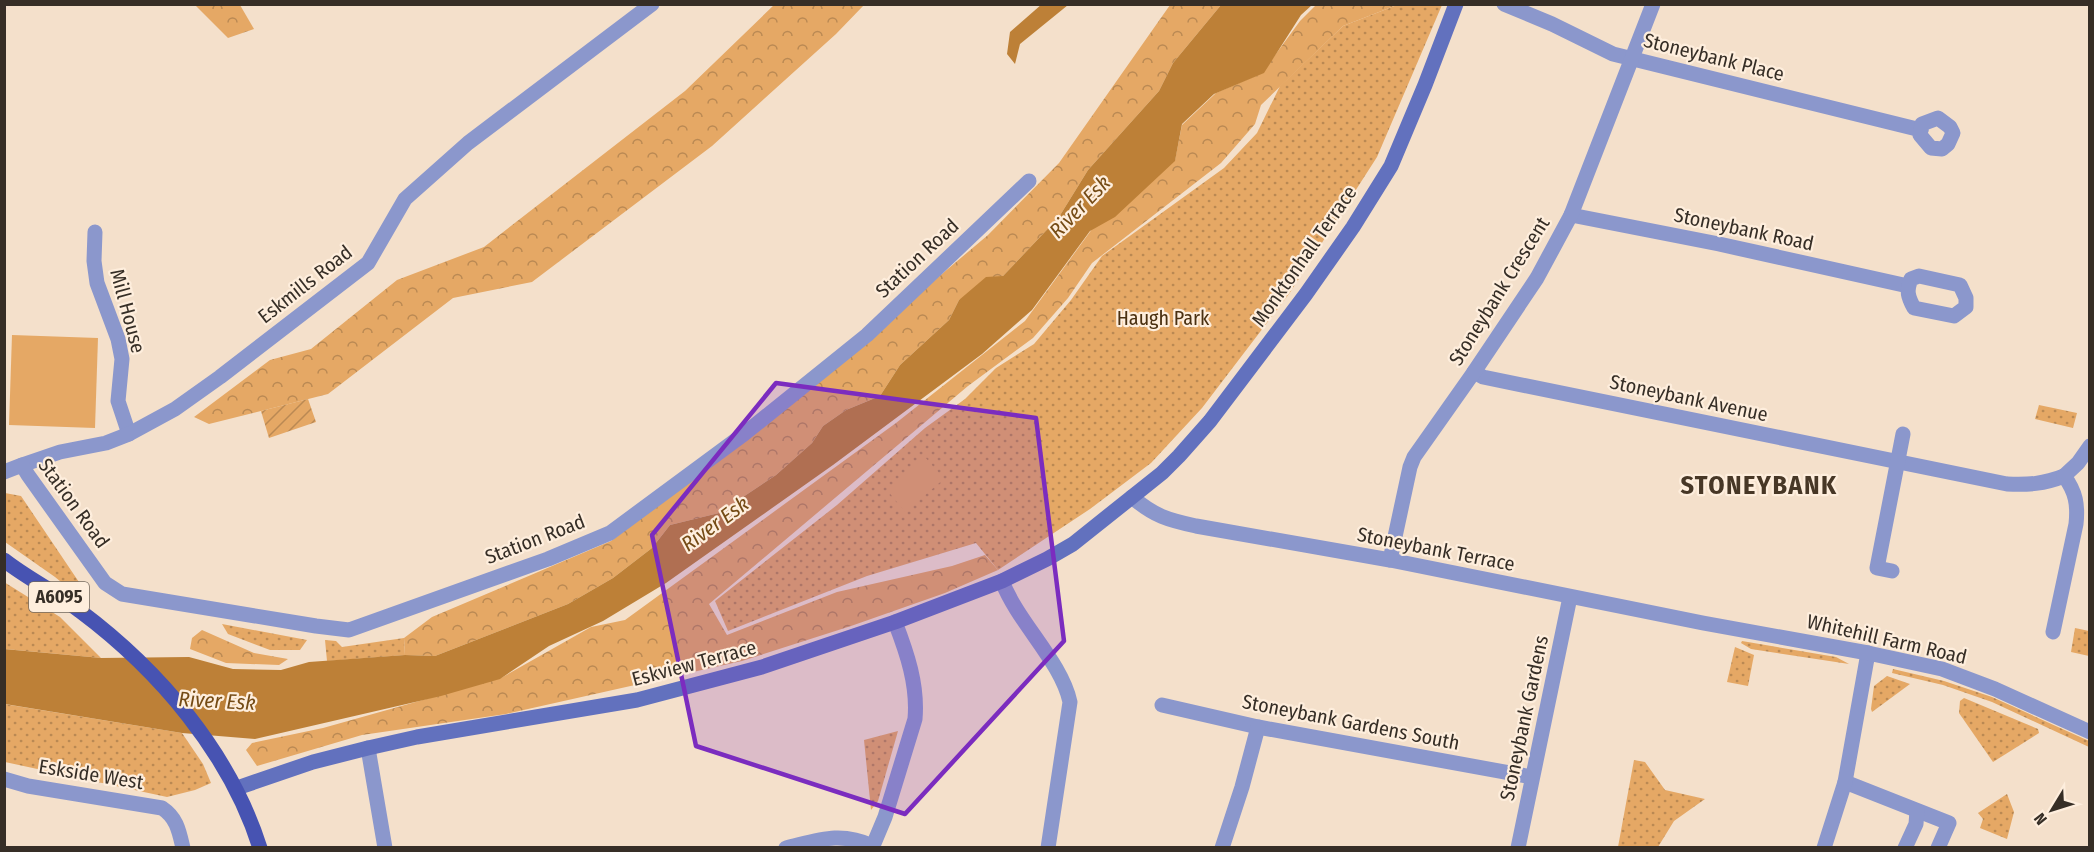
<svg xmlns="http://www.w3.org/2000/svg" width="2094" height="852" font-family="'Fira Sans Condensed',sans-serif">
<defs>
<pattern id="grass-dots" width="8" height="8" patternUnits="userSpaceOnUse" patternTransform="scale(1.5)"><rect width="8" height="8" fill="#e5a865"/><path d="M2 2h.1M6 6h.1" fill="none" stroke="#ba8953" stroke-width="1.8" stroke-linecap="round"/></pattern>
<pattern id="forest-crowns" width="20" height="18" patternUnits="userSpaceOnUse" patternTransform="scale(1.5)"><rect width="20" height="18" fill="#e5a865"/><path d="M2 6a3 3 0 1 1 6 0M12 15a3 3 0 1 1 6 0" fill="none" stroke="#ba8953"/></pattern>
<pattern id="garden-furrows" width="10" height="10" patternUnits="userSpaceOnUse" patternTransform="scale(1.5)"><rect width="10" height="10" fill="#e5a865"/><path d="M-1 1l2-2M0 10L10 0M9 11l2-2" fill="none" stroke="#ba8953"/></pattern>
</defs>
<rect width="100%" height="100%" fill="#f4e0cb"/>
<g fill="url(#grass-dots)">
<polygon points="1397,5 1442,5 1377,157 1289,294 1202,408 1151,463 1090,509 998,570 976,543 867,576 728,631 715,601 837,505 925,428 965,399 996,368 1034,344 1071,300 1102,256 1224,168 1257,133 1280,86 1343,26"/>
<polygon points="2039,405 2077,413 2073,428 2035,419"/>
<polygon points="5,493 21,496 87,594 83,600 55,577 5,542"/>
<polygon points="4,582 60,617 101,658 5,649"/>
<polygon points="222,624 307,640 300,650 270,650 228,634"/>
<polygon points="2075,628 2089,631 2089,656 2071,652"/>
<polygon points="404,638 405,655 327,661 325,640 336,641 342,647"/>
<polygon points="1742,641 1836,657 1849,664 1751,649 1741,643"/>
<polygon points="1735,647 1754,655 1748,686 1727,682"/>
<polygon points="1893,669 1944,681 1992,697 2089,741 2089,747 1992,702 1943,685 1892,673"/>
<polygon points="1887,676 1910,684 1872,712 1871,709 1874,686"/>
<polygon points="1964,698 2038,729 2039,733 1993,762 1959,713 1960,701"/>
<polygon points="4,704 182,733 203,764 211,783 195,790 167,797 5,762"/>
<polygon points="898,731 878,801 871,810 864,740"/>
<polygon points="1634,760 1645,762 1665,790 1705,799 1674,821 1658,847 1618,847"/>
<polygon points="2007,794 2014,812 2007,839 1980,828 1983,819 1978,813"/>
</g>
<g fill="url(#forest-crowns)">
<polygon points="775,4 864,5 836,34 712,146 532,282 453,298 328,394 209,424 194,417 270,360 311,349 397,280 484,247 685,91"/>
<polygon points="195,5 240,5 254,29 228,38"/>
<polygon points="1170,5 1221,5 1173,63 1159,91 1088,170 1059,217 1003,276 959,300 949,320 900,365 880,396 846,410 823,426 812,443 776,475 719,513 670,525 652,548 613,578 568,604 435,656 405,655 404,638 432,617 611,541 781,410 988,235 1059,163"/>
<polygon points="1316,5 1397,5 1343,26 1261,105 1255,124 1221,163 1092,263 1068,298 1033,338 968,386 709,604 727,635 837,592 952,566 985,555 998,570 945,593 851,626 742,661 506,714 362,735 257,766 246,750 252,743 323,728 501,678 591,627 625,620 896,423 1025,321 1095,225 1175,160 1182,125 1216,93 1262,73 1300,21"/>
<polygon points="202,630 254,653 288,659 279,665 226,663 190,649 192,638"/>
</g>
<polygon fill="url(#garden-furrows)" points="308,399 316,422 269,438 261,411"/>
<g fill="#e5a865">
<polygon points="12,335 98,338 95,428 9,425"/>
<polygon points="925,457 944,479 905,512 887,490"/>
</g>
<g fill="#bd8037">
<polygon points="1042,4 1068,5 1020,44 1015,64 1007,54 1010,32"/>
<polygon points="1221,5 1312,5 1301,15 1264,73 1214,94 1182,124 1175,161 1115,217 1090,231 1032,310 982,354 833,465 666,583 603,621 549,646 500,679 441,696 255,739 182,733 5,704 4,649 101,658 189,657 233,669 281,670 309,662 405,655 435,656 568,604 613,578 652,548 670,525 719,513 776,475 812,443 823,426 846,410 880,396 900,365 949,320 959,300 986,277 1003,276 1059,217 1088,170 1159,91 1173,63"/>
</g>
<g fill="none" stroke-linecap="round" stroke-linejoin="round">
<g stroke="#8b97cc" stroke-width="15">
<polyline points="1504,4 1552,24 1613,54 1921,130"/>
<polygon points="1938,118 1950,127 1953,133 1948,144 1942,149 1931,148 1920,135 1922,124"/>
<polyline points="1571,215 1719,244 1908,286"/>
<polyline points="95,232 94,261 97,283 118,339 122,359 118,401 129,434"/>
<path d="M1919 276 1960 285 1966 298V307L1954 316 1914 308C1908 297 1906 291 1911 279Z"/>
<path d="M1474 372 1483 377 2007 484C2028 485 2044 484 2064 476"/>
<polyline points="22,465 60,452 106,443 129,434 175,409 220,377 368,263 405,199 468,143 652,4"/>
<polyline points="4,472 22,465 28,475 105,583 122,594 316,626 349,630 548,559 610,533 744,434 867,335 1029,181"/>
<polyline points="1390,560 1410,467 1414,457 1474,372 1537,278 1571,215 1653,4"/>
<polyline points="1892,571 1877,568 1903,434"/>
<path d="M1002 581C1018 623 1061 661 1070 702L1048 848"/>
<path d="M2053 632 2076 524C2078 505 2076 492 2064 476L2078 463 2090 446"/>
<polyline points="1162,705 1258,727 1532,777"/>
<polyline points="368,748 385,848"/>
<path d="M4 779 28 786 162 808C177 818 179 831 183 848"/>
<polyline points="1845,782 1949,823 1938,848"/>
<path d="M786 848C819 840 840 831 873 846"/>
<path d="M872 848 885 817 915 719C918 685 907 653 895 622"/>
<polyline points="1222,848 1242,787 1258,727"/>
<polyline points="1518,848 1570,597"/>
<polyline points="1824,848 1845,782 1868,653"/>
<polyline points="1905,848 1916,824 1917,811"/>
</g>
<path stroke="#8b97cc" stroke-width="15" d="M1132 497C1154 516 1168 520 1196 526L1390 560 1703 623 1868 653 1942 669 1995 689 2090 732"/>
<polyline stroke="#6271be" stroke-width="15" points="237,788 313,762 368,748 417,737 637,700 762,667 895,622 1002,581 1047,559 1073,544 1162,473 1179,456 1210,421 1306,294 1353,227 1391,166 1425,85 1456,4"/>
<path stroke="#4753b2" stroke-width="15" d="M4 560C28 579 56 592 80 611 159 670 230 753 260 848"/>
</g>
<path fill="#7b2cbf" fill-opacity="0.2" stroke="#7b2cbf" stroke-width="4.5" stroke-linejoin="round" d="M776 383 1036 418 1064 641 905 814 696 746 652 535Z"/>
<g text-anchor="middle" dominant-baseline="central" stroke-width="4.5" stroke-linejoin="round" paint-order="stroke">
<rect fill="#feeedd" stroke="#72685d" stroke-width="1.5" x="29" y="582" width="60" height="30" rx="4.5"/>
<g font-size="18" font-weight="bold" fill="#362e26">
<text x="59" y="597">A6095</text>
</g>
<g font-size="20" fill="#362e26" stroke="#feeedd">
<text transform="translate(1714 57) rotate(14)">Stoneybank Place</text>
<text transform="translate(1744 229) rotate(12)">Stoneybank Road</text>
<text transform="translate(1304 256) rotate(-55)">Monktonhall Terrace</text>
<text transform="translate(917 258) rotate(-43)">Station Road</text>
<text transform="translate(305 284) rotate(-38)">Eskmills Road</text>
<text transform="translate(1499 291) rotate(-58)">Stoneybank Crescent</text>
<text transform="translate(128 311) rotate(75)">Mill House</text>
<text transform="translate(1689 398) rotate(12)">Stoneybank Avenue</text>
<text transform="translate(74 503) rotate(54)">Station Road</text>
<text transform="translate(535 539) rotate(-21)">Station Road</text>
<text transform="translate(1436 549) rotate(11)">Stoneybank Terrace</text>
<text transform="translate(1887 639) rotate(13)">Whitehill Farm Road</text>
<text transform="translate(694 663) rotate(-15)">Eskview Terrace</text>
<text transform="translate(1524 718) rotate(-78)">Stoneybank Gardens</text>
<text transform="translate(1351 722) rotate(11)">Stoneybank Gardens South</text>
<text transform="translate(91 774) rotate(9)">Eskside West</text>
</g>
<g font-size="20" fill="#4a3011" stroke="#feeedd">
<text x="1163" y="318">Haugh Park</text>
</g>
<g font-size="21" font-style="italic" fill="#754b15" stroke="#feeedd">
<text transform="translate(1080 207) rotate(-46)">River Esk</text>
<text transform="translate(715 524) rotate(-36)">River Esk</text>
<text transform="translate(217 701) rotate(3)">River Esk</text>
</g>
<g font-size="26" font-weight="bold" letter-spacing="1.5" fill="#473726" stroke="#feeedd">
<text x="1759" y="485">STONEYBANK</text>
</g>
</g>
<rect width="2094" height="852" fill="none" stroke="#362e26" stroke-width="12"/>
<g transform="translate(2052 810) rotate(232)" stroke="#feeedd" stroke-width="4.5" paint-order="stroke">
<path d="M0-4.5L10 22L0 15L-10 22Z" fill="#362e26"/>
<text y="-9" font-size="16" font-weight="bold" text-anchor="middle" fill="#362e26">N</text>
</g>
</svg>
